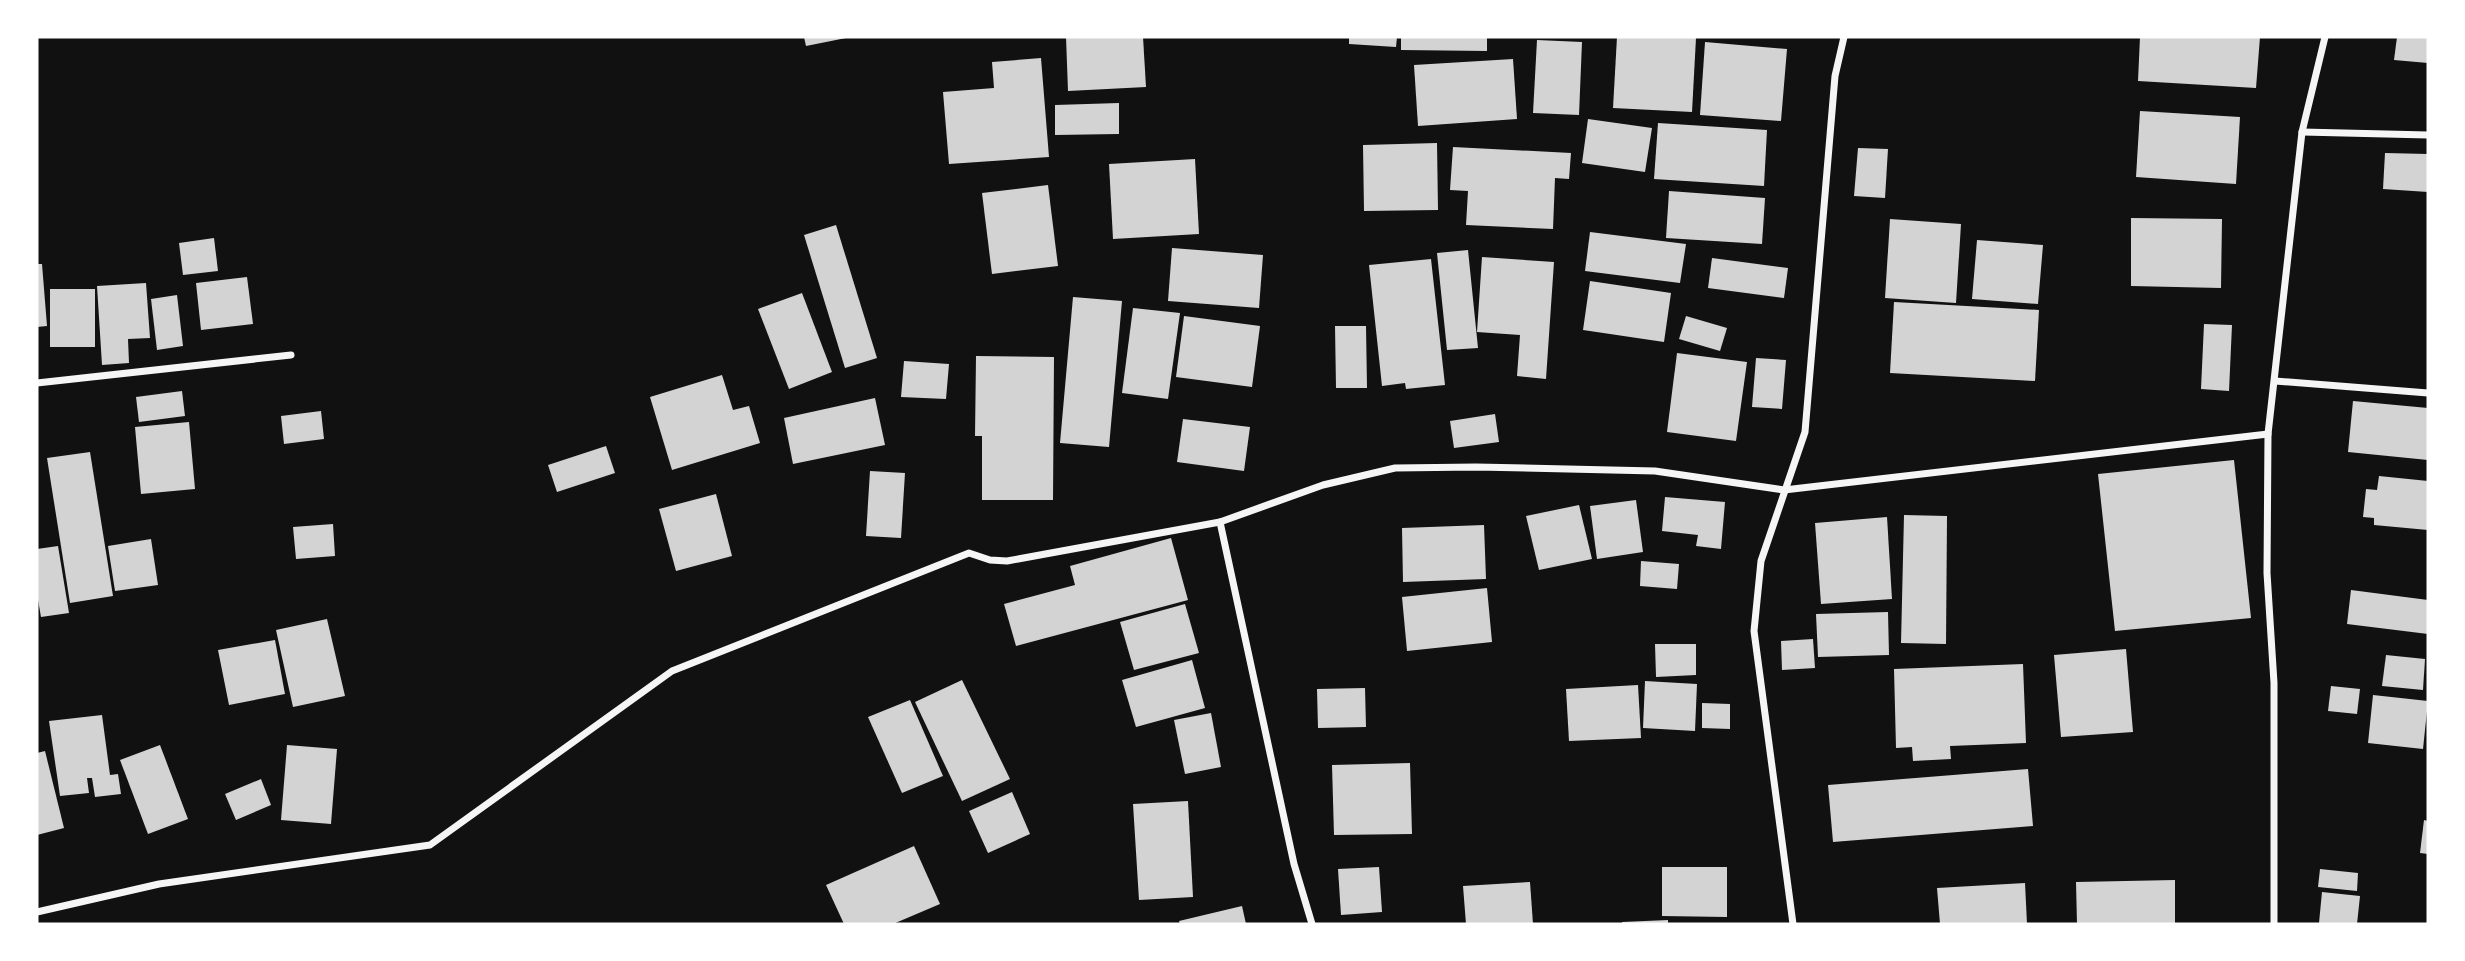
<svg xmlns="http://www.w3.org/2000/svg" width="2465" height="961" font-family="Ubuntu,sans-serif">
<rect width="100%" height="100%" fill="#111"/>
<g fill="#d3d3d3">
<polygon points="804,37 846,37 846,38 806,46"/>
<polygon points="1066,37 1143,37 1146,87 1068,91"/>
<polygon points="1349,37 1397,37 1396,47 1349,44"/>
<polygon points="1401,37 1487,37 1487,51 1401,50"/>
<polygon points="1617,37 1696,38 1692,112 1613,108"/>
<polygon points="2140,37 2260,37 2256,88 2138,81"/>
<polygon points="2397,37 2428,37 2428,63 2394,60"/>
<polygon points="1537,40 1582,42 1579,115 1533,113"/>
<polygon points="1705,42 1787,49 1781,121 1700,115"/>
<polygon points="1041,58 1049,157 949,164 943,92 994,88 992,62"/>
<polygon points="1513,59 1517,119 1418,126 1414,65"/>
<polygon points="1119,103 1119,134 1055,135 1055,105"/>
<polygon points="2140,111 2240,117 2236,184 2136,177"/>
<polygon points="1588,119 1652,128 1645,172 1582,163"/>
<polygon points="1658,123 1767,130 1764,186 1654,179"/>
<polygon points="1437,143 1438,210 1364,211 1363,145"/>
<polygon points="1453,147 1571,153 1569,179 1555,178 1553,229 1466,225 1468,191 1450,190"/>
<polygon points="1858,148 1888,149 1885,198 1854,196"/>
<polygon points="2385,153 2428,154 2428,192 2383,189"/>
<polygon points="1195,159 1199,234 1113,239 1109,164"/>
<polygon points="1048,185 1058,266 992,274 982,193"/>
<polygon points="1669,191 1765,198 1762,244 1666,238"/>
<polygon points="2131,218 2222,219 2221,288 2131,286"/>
<polygon points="1890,219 1961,224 1956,303 1885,298"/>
<polygon points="836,225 877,358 845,368 804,235"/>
<polygon points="1590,232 1686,244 1680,283 1585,271"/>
<polygon points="214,238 218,271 183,275 179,243"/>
<polygon points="1977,240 2043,245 2038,304 1972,299"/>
<polygon points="1172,248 1263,255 1259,308 1168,301"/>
<polygon points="1468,250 1478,348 1447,350 1437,253"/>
<polygon points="1482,257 1554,262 1546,379 1517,376 1520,335 1477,332"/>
<polygon points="1712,258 1788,268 1784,298 1708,288"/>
<polygon points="1431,259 1445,385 1406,389 1405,383 1382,386 1369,265"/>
<polygon points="37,264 42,264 47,326 37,327"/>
<polygon points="247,277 253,324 201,330 196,283"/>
<polygon points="1590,281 1671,293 1664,342 1583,330"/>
<polygon points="146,283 150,338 128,339 129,363 102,365 97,286"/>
<rect x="50" y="289" width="45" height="58"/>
<polygon points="802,293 832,372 789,389 758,309"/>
<polygon points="177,295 183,346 157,350 151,299"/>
<polygon points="1073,297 1122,301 1109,447 1060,443"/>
<polygon points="1894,302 2039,310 2035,381 1890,373"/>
<polygon points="1133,308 1180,313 1168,399 1122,393"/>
<polygon points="1184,316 1260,326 1252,387 1176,377"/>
<polygon points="1686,316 1727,328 1720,351 1679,339"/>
<polygon points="2204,324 2232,325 2229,391 2201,389"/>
<polygon points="1335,326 1366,326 1367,388 1336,388"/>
<polygon points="1677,353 1747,362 1736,441 1667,432"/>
<polygon points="976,356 1054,357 1053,500 982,500 982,436 975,436"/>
<polygon points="1756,358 1786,360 1782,409 1752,407"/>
<polygon points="904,361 949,364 946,399 901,397"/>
<polygon points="722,375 733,410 749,406 760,443 672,470 650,397"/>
<polygon points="182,391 185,416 139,422 136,397"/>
<polygon points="875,398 885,445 793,464 784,418"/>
<polygon points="2353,401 2428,408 2428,460 2348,452"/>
<polygon points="321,411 324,439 284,444 281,416"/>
<polygon points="1495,414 1499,442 1454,448 1450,421"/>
<polygon points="1183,419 1250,427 1244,471 1177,462"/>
<polygon points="189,422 195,489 141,494 135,427"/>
<polygon points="606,446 615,473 557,492 548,465"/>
<polygon points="90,452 113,596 70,603 47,458"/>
<polygon points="2234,460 2251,618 2115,631 2098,474"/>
<polygon points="870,471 905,473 901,538 866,536"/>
<polygon points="2379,476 2428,481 2428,530 2374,525 2374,518 2363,517 2366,489 2377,490"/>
<polygon points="716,494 732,556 676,571 659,509"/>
<polygon points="1665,497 1725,502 1721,549 1696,546 1698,535 1662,531"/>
<polygon points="1636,500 1643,552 1597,559 1590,506"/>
<polygon points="1579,505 1592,559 1539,570 1526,516"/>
<polygon points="1904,515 1947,516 1946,644 1901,643"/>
<polygon points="1887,517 1892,599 1821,604 1815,523"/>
<polygon points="333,524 335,556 296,559 293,527"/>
<polygon points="1484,525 1486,579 1403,582 1402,528"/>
<polygon points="1171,538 1188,600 1016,646 1004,604 1075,585 1070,566"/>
<polygon points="151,539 158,585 115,591 108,546"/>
<polygon points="58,546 69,613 41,617 37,594 37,549"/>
<polygon points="1641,561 1679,564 1677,589 1640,586"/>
<polygon points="1487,588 1492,642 1407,651 1402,597"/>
<polygon points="2351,590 2428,600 2428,634 2347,624"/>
<polygon points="1185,604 1199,653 1134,670 1120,622"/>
<polygon points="1888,612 1889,655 1818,657 1816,614"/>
<polygon points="327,619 345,696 293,707 276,630"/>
<polygon points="1813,639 1815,668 1782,670 1781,641"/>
<polygon points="275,640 285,694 229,705 218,650"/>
<polygon points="1655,644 1696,644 1696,675 1656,677"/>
<polygon points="2126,649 2133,732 2061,737 2054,655"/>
<polygon points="2386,655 2425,659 2423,690 2382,686"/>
<polygon points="1192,660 1205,708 1136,727 1122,680"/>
<polygon points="2023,664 2026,743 1950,746 1951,759 1913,761 1912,747 1896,748 1894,669"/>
<polygon points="962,680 1010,779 962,801 915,702"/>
<polygon points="1645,681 1697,684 1695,731 1643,728"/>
<polygon points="1638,685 1641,738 1569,741 1566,689"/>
<polygon points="2331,686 2360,689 2357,714 2328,711"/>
<polygon points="1365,688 1366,727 1318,728 1317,689"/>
<polygon points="2373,695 2428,701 2423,749 2368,743"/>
<polygon points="910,700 943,776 902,793 868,717"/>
<polygon points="1702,703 1730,704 1730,729 1702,728"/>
<polygon points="1211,713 1221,767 1185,774 1174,720"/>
<polygon points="102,715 110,775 118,774 121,794 95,797 92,778 87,778 89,793 60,796 49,721"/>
<polygon points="160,745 188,819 148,834 120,760"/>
<polygon points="287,745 337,749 331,824 281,820"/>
<polygon points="45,751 64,828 37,835 37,753"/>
<polygon points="1410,763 1412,834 1334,835 1332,765"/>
<polygon points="2028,769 2033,826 1833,842 1828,785"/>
<polygon points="261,779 271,805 236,820 225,794"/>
<polygon points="1012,792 1030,834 988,853 969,811"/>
<polygon points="1188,801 1193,897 1139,900 1133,804"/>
<polygon points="2424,820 2428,821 2428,854 2420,853"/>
<polygon points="914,846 940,904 893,924 844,924 826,885"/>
<polygon points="1379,867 1382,912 1341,915 1338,869"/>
<polygon points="1662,867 1727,867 1727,917 1662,916"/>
<polygon points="2320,869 2358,873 2357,891 2318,887"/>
<polygon points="2175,880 2175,923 2077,924 2076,882"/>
<polygon points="1530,882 1533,924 1466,924 1463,886"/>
<polygon points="2025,883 2027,924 1940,924 1937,888"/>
<polygon points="2322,892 2360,896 2357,924 2319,923"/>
<polygon points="1242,906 1246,924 1180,924 1179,921"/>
<polygon points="1668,920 1668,924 1622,924 1622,922"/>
</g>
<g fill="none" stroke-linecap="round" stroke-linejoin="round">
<g stroke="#f5f5f5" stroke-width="7">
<polyline points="2302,132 2428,135"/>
<polyline points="2275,381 2428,393"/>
<polyline points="37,383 291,355"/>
<polyline points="1220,522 1294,864 1312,924"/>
<polyline points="37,912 159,884 430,845 672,671 969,553 990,560 1007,561 1220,522 1323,485 1395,468 1476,467 1655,471 1784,490 2268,434"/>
<polyline points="1793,924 1754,631 1761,561 1805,432 1835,76 1844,37"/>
<polyline points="2274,924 2274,683 2267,573 2268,434 2302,132 2325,37"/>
</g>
</g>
<rect width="2465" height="961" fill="none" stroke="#ffffff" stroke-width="77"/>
</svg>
